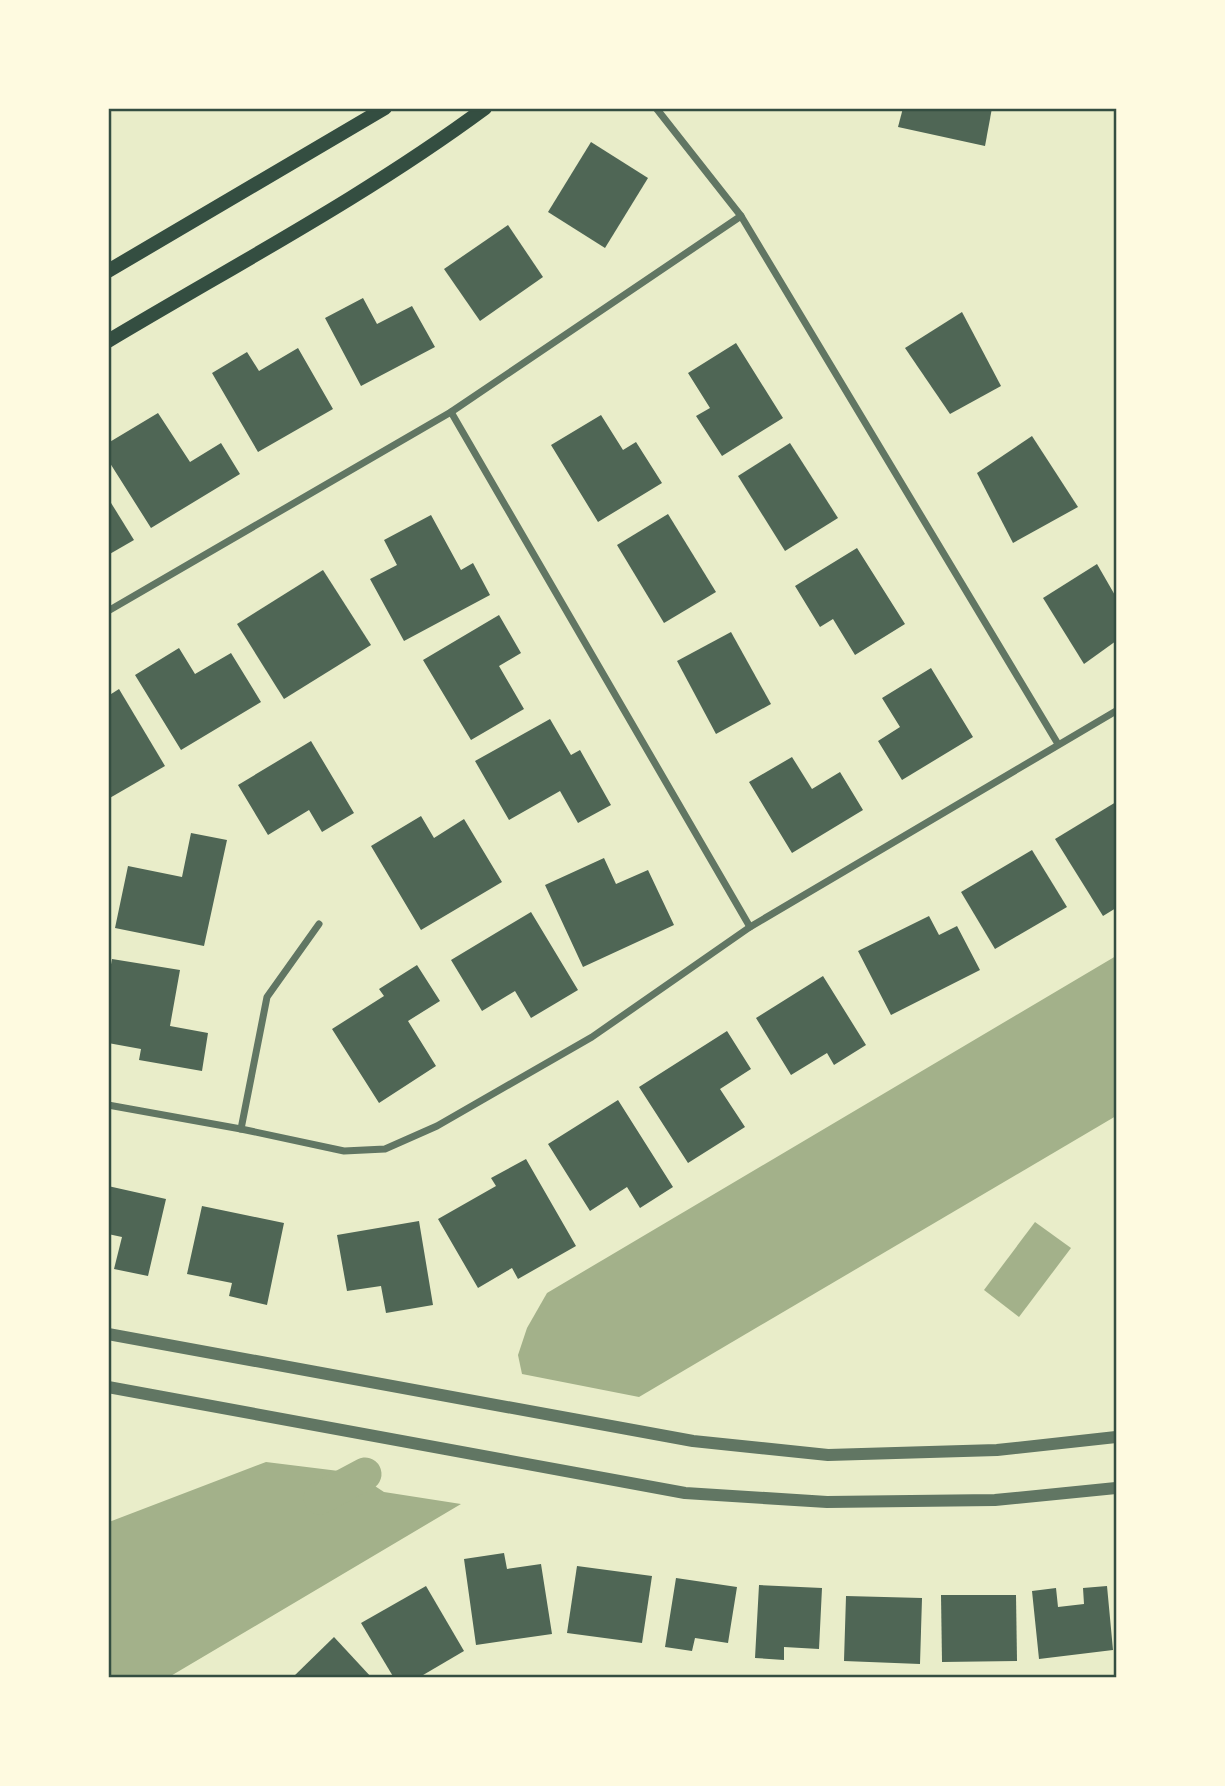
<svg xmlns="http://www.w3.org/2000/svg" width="1225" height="1786" font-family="'PT Serif',serif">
<rect width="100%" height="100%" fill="#e9edc9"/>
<g fill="#a3b18a">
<polygon points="1116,956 1116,1116 639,1397 522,1374 518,1355 527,1328 547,1293"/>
<polygon points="1035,1222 1071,1248 1019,1317 984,1290"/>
<polygon points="266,1462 355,1473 384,1492 461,1504 169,1677 109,1677 109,1522"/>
</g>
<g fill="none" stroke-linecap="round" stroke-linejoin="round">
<polyline stroke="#a3b18a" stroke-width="33" points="320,1498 365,1474"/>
</g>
<g fill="#4f6655">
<polygon points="903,108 992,108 985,146 898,127"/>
<polygon points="591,142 648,178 605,248 548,212"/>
<polygon points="508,225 543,277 480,321 444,269"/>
<polygon points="363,298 377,324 412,306 435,347 361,386 325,318"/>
<polygon points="962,312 1001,386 950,414 905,348"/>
<polygon points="736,343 783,418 722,456 696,416 710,408 688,373"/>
<polygon points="298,348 333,409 258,452 212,373 247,352 259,371"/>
<polygon points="158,413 190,462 221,443 240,474 151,528 108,460 108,443"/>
<polygon points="601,415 623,450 636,442 662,483 598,522 551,445"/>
<polygon points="1032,436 1078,507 1013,543 977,473"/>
<polygon points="790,443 838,518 785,551 738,476"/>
<polygon points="108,498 134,540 108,555"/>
<polygon points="668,514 716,592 664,623 617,545"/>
<polygon points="431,515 461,570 473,563 490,595 404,641 370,579 397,565 384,540"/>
<polygon points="857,548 905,624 855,655 833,619 820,627 795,586"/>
<polygon points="1097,564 1116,597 1116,641 1084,664 1043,598"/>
<polygon points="323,570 371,645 284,699 237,624"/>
<polygon points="499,615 521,653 499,666 524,709 471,740 423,660"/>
<polygon points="731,632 771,704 716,734 677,661"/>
<polygon points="179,648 195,674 231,653 261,702 181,750 135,675"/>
<polygon points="931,668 973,737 902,780 878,741 900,727 882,698"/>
<polygon points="119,689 165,766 108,799 108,696"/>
<polygon points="550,719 571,755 580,750 611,805 578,823 560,791 509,820 475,761"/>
<polygon points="311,741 354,813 322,832 309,810 268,835 238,785"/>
<polygon points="792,757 812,789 840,772 863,810 792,853 749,782"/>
<polygon points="1116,802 1116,908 1103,916 1055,839"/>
<polygon points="421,816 434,838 464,819 502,882 421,930 371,846"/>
<polygon points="191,833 227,840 204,946 115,928 128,866 182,877"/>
<polygon points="1032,850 1067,907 995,949 961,892"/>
<polygon points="604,858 616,884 648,870 674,925 583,967 545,885"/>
<polygon points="531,912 578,990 531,1018 515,991 482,1011 451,960"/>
<polygon points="929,916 939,935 957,926 980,970 891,1015 858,951"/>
<polygon points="112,959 180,970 170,1026 208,1033 202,1071 139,1060 141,1049 108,1043 108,981"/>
<polygon points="417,965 440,1001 408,1021 436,1066 379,1103 332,1029 384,996 379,989"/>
<polygon points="823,976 866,1045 834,1065 827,1053 791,1075 756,1018"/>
<polygon points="727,1031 751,1069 720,1089 745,1127 688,1163 639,1087"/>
<polygon points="618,1100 673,1187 640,1208 627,1187 590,1211 548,1144"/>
<polygon points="526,1159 576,1246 518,1279 512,1268 478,1288 438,1219 496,1186 491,1178"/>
<polygon points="108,1186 166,1199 148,1276 114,1269 122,1237 108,1234"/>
<polygon points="202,1206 284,1223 267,1305 229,1296 232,1283 187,1274"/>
<polygon points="419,1221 433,1305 386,1313 381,1286 347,1291 337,1235"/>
<polygon points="504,1553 507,1569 541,1564 552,1634 476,1645 464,1559"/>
<polygon points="577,1566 652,1576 642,1643 567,1633"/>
<polygon points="676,1578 737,1587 728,1643 695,1638 692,1651 665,1647"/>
<polygon points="759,1585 822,1588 819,1649 784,1647 784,1660 755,1658"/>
<polygon points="426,1586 464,1651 418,1678 394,1678 361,1623"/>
<polygon points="1107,1586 1113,1650 1039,1659 1032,1591 1056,1588 1058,1607 1084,1604 1083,1588"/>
<polygon points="941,1595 1016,1595 1017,1661 942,1662"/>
<polygon points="846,1596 922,1598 920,1664 844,1661"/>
<polygon points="334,1637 372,1678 292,1678"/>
</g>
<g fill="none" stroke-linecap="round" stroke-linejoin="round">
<g stroke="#617663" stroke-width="7">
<polyline points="656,108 741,216 1058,744"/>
<polyline points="451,412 750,927"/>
<polyline points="108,611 451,412 741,216"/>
<polyline points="108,1105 241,1129 344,1151 385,1149 437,1126 592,1037 750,927 1116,711"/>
<polyline points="241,1129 267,997 319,924"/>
</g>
<g stroke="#617663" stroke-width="12">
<polyline points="108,1334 693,1441 828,1455 997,1450 1116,1437"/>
<polyline points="108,1387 685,1493 827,1502 995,1500 1116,1488"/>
</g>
<g stroke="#344e41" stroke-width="14">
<polyline points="108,271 385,108"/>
<path d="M108 341C235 265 366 196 485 108"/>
</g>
</g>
<rect width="1225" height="1786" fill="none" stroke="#fefae0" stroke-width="220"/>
<rect x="110" y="110" width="1005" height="1566" fill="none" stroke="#344e41" stroke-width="2.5"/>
</svg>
